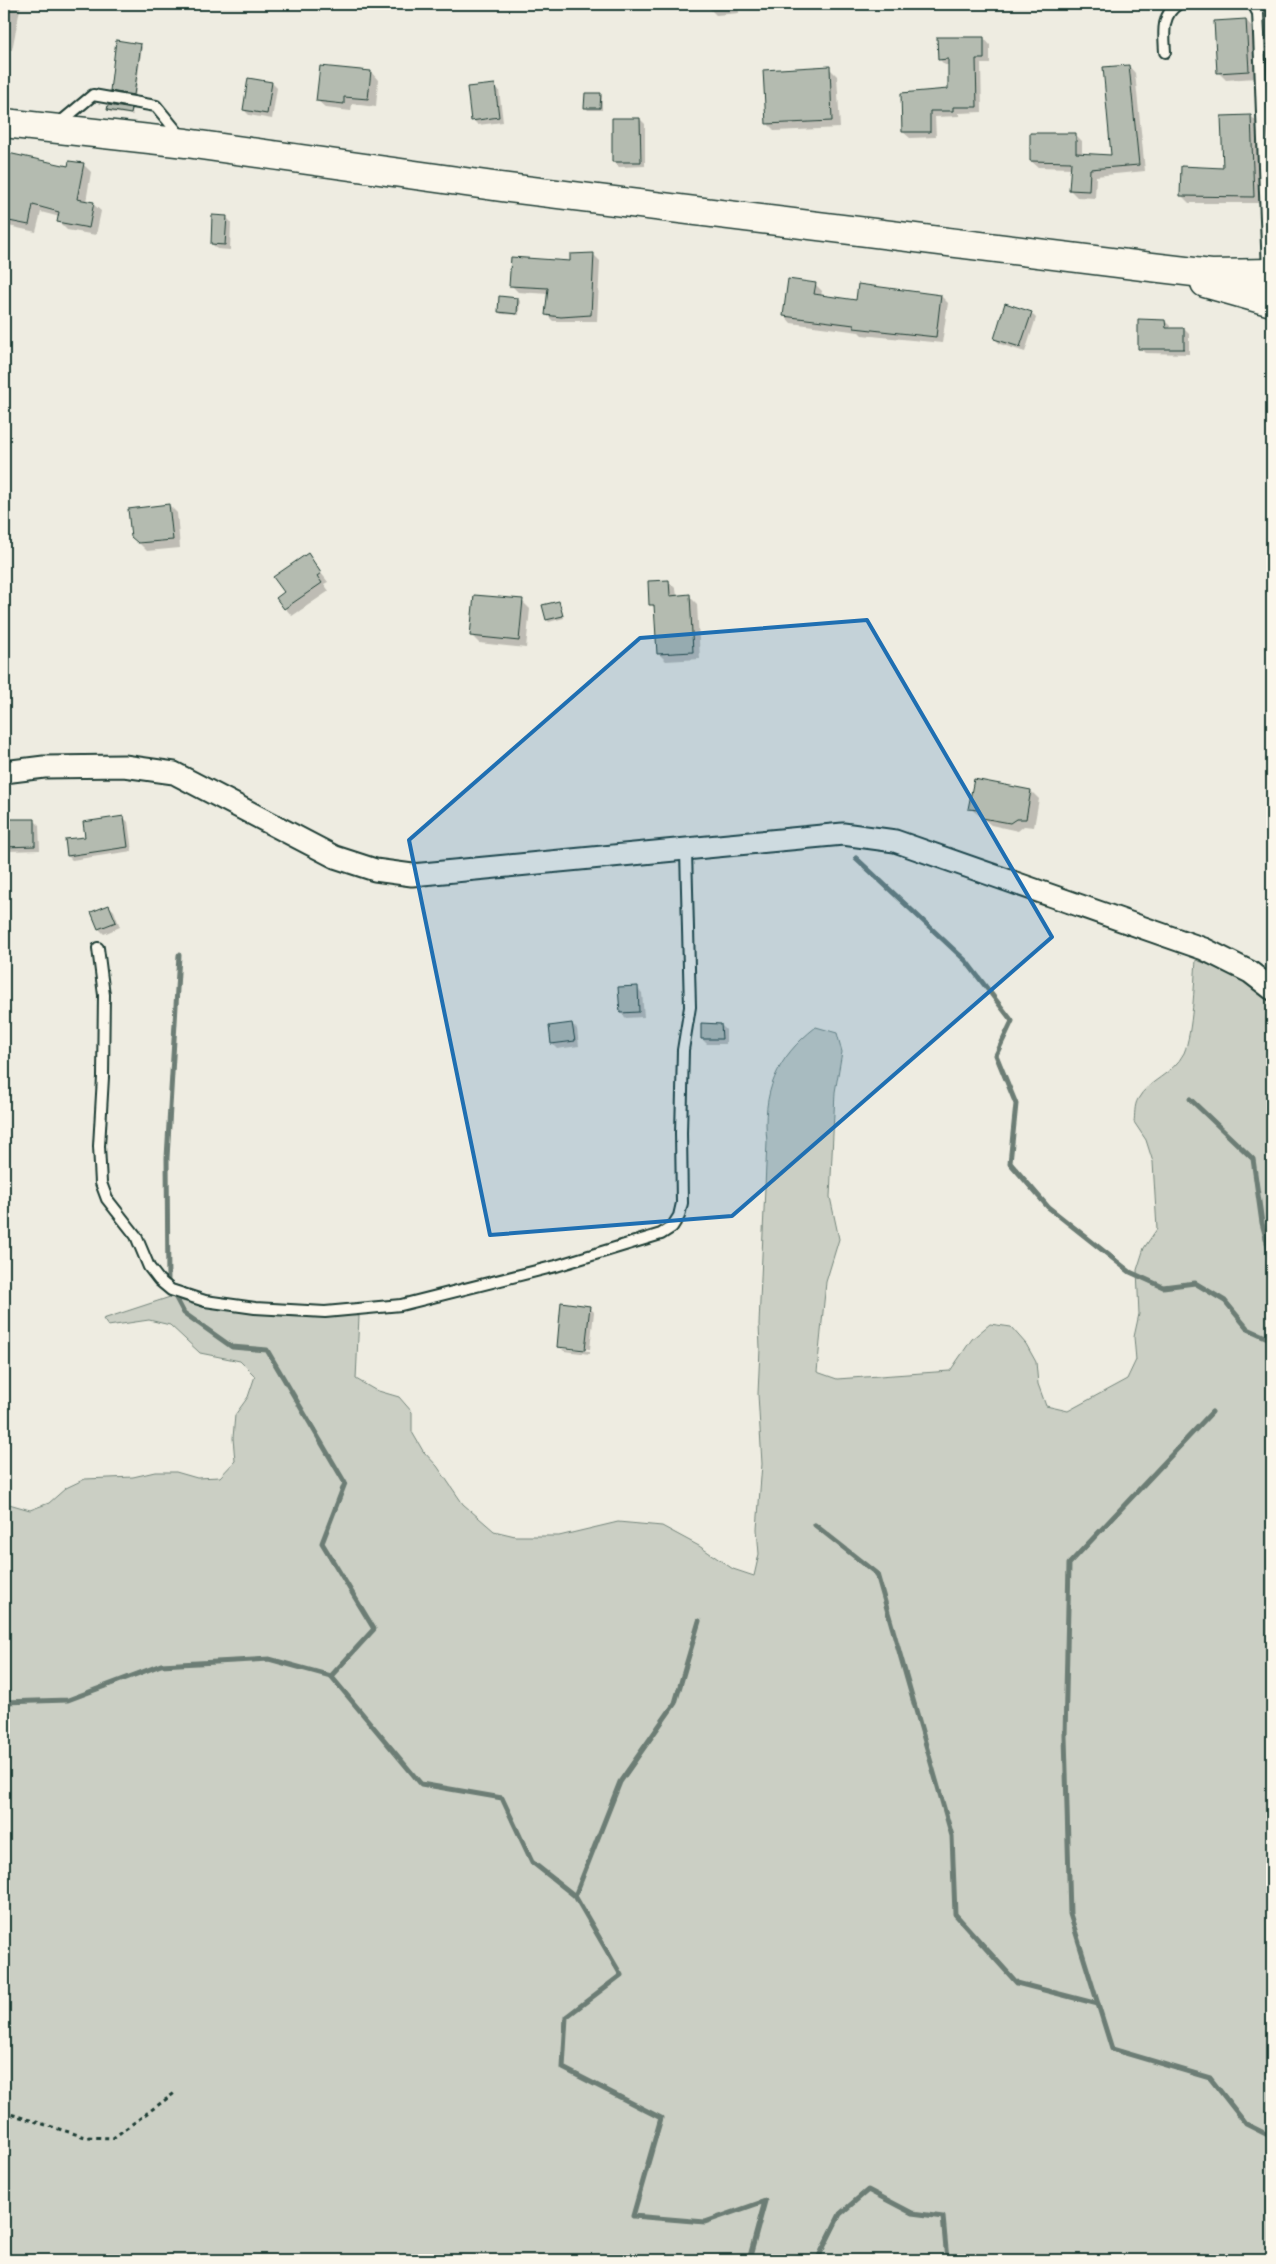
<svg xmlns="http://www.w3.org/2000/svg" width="1276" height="2264" font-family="'Balsamiq Sans',sans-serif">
<rect width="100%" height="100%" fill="#eeece1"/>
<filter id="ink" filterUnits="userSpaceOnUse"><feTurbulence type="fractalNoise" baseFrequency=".02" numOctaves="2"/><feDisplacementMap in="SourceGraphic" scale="10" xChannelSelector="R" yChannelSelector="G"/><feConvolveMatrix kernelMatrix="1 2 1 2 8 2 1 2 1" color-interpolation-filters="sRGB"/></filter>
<g filter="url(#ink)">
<path fill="#cbcfc4" stroke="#75867c" d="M1196 960 1241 976 1272 996V2260H4V1498L9 1504 30 1510 49 1503 66 1488 85 1479 133 1477 155 1472H176L197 1478 220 1477 235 1461 233 1438 235 1415 248 1397 255 1376 240 1361 200 1353 170 1325 149 1320 108 1326 103 1319 170 1297 192 1304 359 1316 356 1379 375 1390 399 1397 412 1412V1432L423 1451 437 1466 463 1504 494 1531 515 1536H559L618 1522 662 1526 699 1546 733 1569 754 1576 759 1554 757 1529 762 1464 758 1394 760 1348 759 1324 767 1142C762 1092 776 1058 816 1027L837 1033 842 1052 835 1092 830 1197 839 1239 826 1282 817 1372 837 1379 950 1371 972 1339 990 1324 1011 1327 1026 1344 1036 1362 1038 1384 1046 1406 1068 1411 1127 1379 1136 1360 1134 1337 1139 1314 1137 1270 1144 1248 1157 1229 1153 1162 1146 1140 1134 1122C1135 1116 1134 1105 1138 1099 1148 1080 1173 1075 1184 1053 1193 1032 1194 984 1196 960Z"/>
<g fill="#0003">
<polygon points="4,4 21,4 12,50 4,49"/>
<polygon points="708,4 738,4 739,13 716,15 708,7"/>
<polygon points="1047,4 1083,4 1083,8 1053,10"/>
<polygon points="1265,5 1272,5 1272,20 1266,18"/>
<polygon points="1246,20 1253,28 1256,78 1226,80 1218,72"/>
<polygon points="984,38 990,45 990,64 981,64 982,112 959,113 959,116 935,117 936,137 910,138 903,132 949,90 949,65 945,65 939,59"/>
<polygon points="140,45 142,47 135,97 113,93 111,90"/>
<polygon points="1129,66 1135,73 1145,171 1096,176 1095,198 1077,197 1070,190 1072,168 1038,167 1031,161 1076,135 1082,141 1082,155 1112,156"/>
<polygon points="829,68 837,76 840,128 775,131 767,123"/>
<polygon points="371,72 378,80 376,107 352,104 351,111 326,108 318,101"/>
<polygon points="272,83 277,88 272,119 249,115 244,110"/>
<polygon points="494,85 499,90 503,122 478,125 473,120"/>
<polygon points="600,94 602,96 602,110 588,110 585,107"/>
<polygon points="108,110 131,110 133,115 110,112"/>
<polygon points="1251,116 1258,123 1265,203 1189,203 1181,195 1224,169"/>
<polygon points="640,119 645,124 645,166 619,167 614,162"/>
<polygon points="1271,134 1272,134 1272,169"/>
<polygon points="9,154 69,168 84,165 91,172 86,202 93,204 101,211 96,235 67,230 59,222 60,217 41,212 36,232 4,225 4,179"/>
<polygon points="226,217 231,222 230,250 217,249 212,244"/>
<polygon points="594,255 600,261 597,321 553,321 547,315 549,294 518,292 511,285"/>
<polygon points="815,284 822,291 821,296 857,301 941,296 948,303 942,343 862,335 859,332 791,323 784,315"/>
<polygon points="518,299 520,301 519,315 501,314 499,312"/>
<polygon points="1031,313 1036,318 1025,352 1000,344 995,339"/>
<polygon points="1165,321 1170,326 1170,329 1184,329 1189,334 1189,354 1145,353 1140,348"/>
<polygon points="169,505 177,513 180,548 147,551 132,536"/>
<polygon points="307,555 328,582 324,584 329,591 292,616 285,608 285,593"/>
<polygon points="668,581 676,589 677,596 689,596 697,604 700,659 666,661 658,653 656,609 651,604"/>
<polygon points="522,601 530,609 526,648 479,643 472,636"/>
<polygon points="559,602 564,618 549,622 547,620"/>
<polygon points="1031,791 1039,799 1034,827 1024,826 1018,831 991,825 970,808"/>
<polygon points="124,818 128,822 132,851 72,860 68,856 87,838"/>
<polygon points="34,820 39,825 40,850 8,851 4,847 4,821"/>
<polygon points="109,906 114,911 120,927 104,934 99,929 93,912"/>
<polygon points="637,988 642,993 644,1017 626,1018 621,1013"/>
<polygon points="572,1024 577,1029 579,1046 557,1049 552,1044"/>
<polygon points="721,1025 726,1030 726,1044 707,1044 702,1039"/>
<polygon points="589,1307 594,1312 590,1349 562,1346 562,1349 590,1351 590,1354 564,1351 559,1346"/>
</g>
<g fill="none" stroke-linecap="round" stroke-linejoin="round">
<g stroke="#6c7d74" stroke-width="5">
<polyline points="856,858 966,961 1012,1021 996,1055 1016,1104 1010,1163 1048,1207 1130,1272 1163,1287 1195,1283 1225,1301 1248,1329 1272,1340"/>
<polyline points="179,955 167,1158 168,1283 184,1313 232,1347 267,1350 345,1483 322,1543 374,1629 331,1676"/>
<polyline points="1190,1099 1253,1159 1262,1223 1272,1262"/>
<polyline points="1212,1412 1069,1564 1065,1736 1070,1914 1112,2049 1210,2078 1246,2124 1272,2137"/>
<polyline points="815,1525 877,1574 952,1836 955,1914 1017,1983 1098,2004"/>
<polyline points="4,1702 68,1700 161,1665 269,1659 331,1676 421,1784 502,1798 532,1862 575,1896 621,1975 566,2017 563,2068 661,2118 633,2216 705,2222 765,2201 749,2260"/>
<polyline points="575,1896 620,1782 675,1703 699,1621"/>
<polyline points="1272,1952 1272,1954"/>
<polyline points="817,2260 840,2214 868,2190 912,2213 943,2217 947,2260"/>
</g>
</g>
<g fill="#b4bbb0" stroke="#1f3d34">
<polygon points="1246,19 1249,71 1217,73 1214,21"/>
<polygon points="937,37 984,37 984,59 976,59 977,107 953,107 953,111 930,111 930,132 902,132 901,93 948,89 948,59 938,60"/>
<polygon points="116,40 141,44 134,95 110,91"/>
<polygon points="1129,65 1139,165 1090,169 1089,191 1069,190 1071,162 1030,161 1030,133 1076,133 1076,153 1111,155 1103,67"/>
<polygon points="320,66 371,71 368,99 344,97 344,104 316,101"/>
<polygon points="830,66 832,121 766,124 763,70"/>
<polygon points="248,78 272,82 267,114 243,110"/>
<polygon points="495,84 499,117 471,121 467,87"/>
<polygon points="585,93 601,93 600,108 584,108"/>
<polygon points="108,105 132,109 131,114 107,110"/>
<polygon points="1251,115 1254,197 1180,196 1181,166 1223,168 1221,116"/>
<polygon points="612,118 640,118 641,162 612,162"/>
<polygon points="8,153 68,166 69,161 84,163 77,199 94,202 89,228 57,222 59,212 33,205 29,225 4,220 4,173"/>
<polygon points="212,215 227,216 225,245 211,244"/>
<polygon points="594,253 591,315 561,317 545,315 548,288 509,286 511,257 570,261 570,254"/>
<polygon points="788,279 816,283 814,294 856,300 858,284 941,295 936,337 854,328 854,325 783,316"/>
<polygon points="499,296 518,298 517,314 498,312"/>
<polygon points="1005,303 1032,312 1020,347 994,339"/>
<polygon points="1138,319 1165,320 1166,328 1184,328 1184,349 1138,349"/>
<polygon points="169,504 173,540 138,543 131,537 128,509"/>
<polygon points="308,553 321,573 317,576 322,583 284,609 276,598 284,592 273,577"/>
<polygon points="669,580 670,596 690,594 693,652 657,654 654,605 649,605 648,581"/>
<polygon points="474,595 523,599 519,641 470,636"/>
<polygon points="559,601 563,616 546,620 542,605"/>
<polygon points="974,779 1031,790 1026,819 1016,819 1010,823 982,818 979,810 968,809"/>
<polygon points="124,816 128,847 67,856 65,839 85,837 83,822"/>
<polygon points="4,819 35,819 35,846 4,847"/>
<polygon points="109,905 116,922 98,929 91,912"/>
<polygon points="638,986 639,1012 620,1013 618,987"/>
<polygon points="572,1023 575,1041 551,1044 549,1026"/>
<polygon points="701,1023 721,1024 722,1039 701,1039"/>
<polygon points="561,1302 590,1306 585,1350 557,1347"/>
</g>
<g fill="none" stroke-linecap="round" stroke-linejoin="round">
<defs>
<g id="lane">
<polyline points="1253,4 1258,13 1259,34 1268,272"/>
<path d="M1165 52C1164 34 1161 15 1178 4"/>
<polyline points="57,125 93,95 156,106 183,139"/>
<polyline points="98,948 104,995 103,1077 99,1146 101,1183 107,1199 136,1236 149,1267 159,1280 171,1290 205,1301 255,1308 325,1312 401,1305 556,1266 661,1234 672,1227 679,1216 682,1203 681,1133 683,1050 690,1007 686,851"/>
</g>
<polyline id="street" points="4,772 44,767 124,766 174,773 335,857 375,870 412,875 843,834 895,841 1204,949 1250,972 1272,989"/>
<g id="secondary">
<polyline points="4,123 186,143 501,187 1143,266 1211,274 1272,273"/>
<polyline points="1205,283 1272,302"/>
</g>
</defs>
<use href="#lane" stroke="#1f3d34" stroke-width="14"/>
<use href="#street" stroke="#1f3d34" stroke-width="25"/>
<use href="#secondary" stroke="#1f3d34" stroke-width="31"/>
<polyline stroke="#1f3d34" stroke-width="3" stroke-dasharray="4 4" stroke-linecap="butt" points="4,2112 85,2137 113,2138 176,2092"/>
<use href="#lane" stroke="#fbf7ec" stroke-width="10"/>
<use href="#street" stroke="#fbf7ec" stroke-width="21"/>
<use href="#secondary" stroke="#fbf7ec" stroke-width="28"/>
</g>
</g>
<path fill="#1f6fb2" fill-opacity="0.2" stroke="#1f6fb2" stroke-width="4" stroke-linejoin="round" d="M867 620 1052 937 732 1216 490 1235 409 840 640 638Z"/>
<rect width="1276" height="2264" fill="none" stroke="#fbf7ec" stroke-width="20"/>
<rect x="10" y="10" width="1256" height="2244" fill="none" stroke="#1f3d34" stroke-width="2" filter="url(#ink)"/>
</svg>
